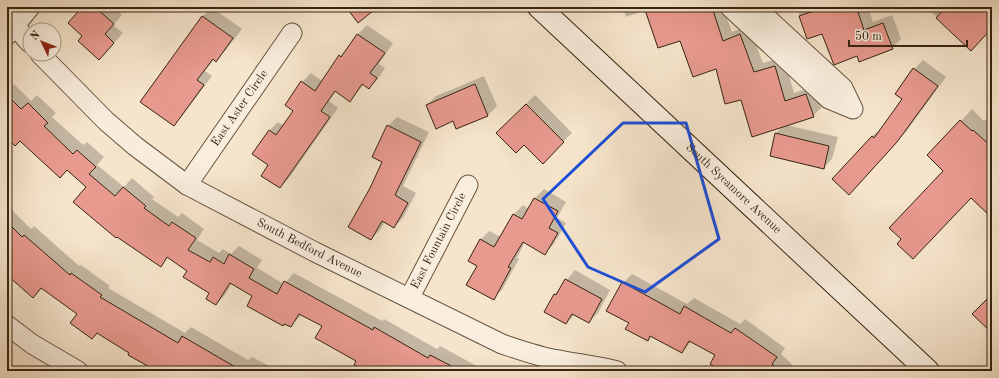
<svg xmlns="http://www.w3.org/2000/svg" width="999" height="378" font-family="'Old Standard TT',serif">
<rect width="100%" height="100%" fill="#f6e5cc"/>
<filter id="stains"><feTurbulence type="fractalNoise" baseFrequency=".005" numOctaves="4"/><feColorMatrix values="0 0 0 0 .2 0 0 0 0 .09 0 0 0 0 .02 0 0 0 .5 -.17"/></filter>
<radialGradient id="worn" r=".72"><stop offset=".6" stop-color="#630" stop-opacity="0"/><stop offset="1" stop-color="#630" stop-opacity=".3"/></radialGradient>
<g fill="#0003">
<polygon points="83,7 114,7 122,15 113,25 123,33 108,50 83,36"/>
<polygon points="212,7 221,7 217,11 242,29 225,51 216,60 214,59 205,71 212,76 183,115 174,124 141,102 203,16"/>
<polygon points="623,7 723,7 732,32 749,26 763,63 784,57 794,93 815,86 822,107 813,116 786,125 838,137 832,159 823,168 776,133 784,125 742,98 716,68 680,40 646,10 626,17"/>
<polygon points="797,7 868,7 873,22 892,15 901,39 892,48 857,54 823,33 807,38"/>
<polygon points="926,7 992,7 992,27 971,49"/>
<polygon points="367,25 393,43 379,64 385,68 378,79 369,87 364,84 350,101 336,91 329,101 338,108 289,178 280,187 270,165 269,131 278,122 284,126 295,111 302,82 311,73 322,81 340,56 349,48 358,34"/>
<polygon points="923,60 946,77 906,132 858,184 872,136 882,128 904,98 914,69"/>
<polygon points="484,76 497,106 488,115 457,128 454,120 427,105 436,96"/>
<polygon points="14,84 31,101 37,95 56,113 52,117 83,145 87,142 104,157 97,165 124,187 132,178 154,197 152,199 178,217 182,213 204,229 197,240 219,253 223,249 231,254 239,246 262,260 257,268 284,284 294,273 382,321 384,319 437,349 440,346 486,371 368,371 323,326 302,314 291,326 253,296 232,283 225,295 216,304 211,292 188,270 169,257 161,265 87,187 68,169 20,140 7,137 7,91"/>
<polygon points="535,95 572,133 543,162 524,144 497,133"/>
<polygon points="972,109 984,121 985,119 992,126 992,217 944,171 961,121"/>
<polygon points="397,117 429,132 403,186 416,193 403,218 394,227 385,222 380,230 371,239 370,189 384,161 388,126"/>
<polygon points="544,189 566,202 557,218 566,223 554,244 545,253 525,242 517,258 519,259 502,290 493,298 478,266 480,240 489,231 501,237 514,214 523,205 529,209 535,198"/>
<polygon points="7,205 31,229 34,226 79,266 81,265 110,286 108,288 185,333 191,327 248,360 252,357 279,371 167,371 156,365 153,368 131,352 98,333 92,338 78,313 42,287 33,297 7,274"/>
<polygon points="575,270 610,290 598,313 589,322 575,314 566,323 554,295"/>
<polygon points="632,274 687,304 694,298 740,324 745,319 785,348 781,354 799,371 722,371 717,355 692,341 682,352 652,336 647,340 630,322 623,283"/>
<polygon points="7,361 21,371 7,371"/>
</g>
<g fill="#e89a8f" stroke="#362411">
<polygon points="82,7 95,7 114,24 105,34 114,43 99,60 78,41 82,36 68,23"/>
<polygon points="346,7 378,7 358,23"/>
<polygon points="644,7 712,7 723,41 740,34 754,72 775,66 785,101 806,94 814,117 752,137 741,100 725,104 716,69 693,77 680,41 658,48"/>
<polygon points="826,7 851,7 853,11 857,9 864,30 883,23 893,49 859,62 857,56 834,65 822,34 807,39 799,16"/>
<polygon points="946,7 992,7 992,28 971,51 936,18"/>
<polygon points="202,16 233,38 216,62 213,59 197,80 204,85 174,126 140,102"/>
<polygon points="357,34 385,53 370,73 377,78 369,89 362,84 350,102 335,91 321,111 330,117 280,188 261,176 268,165 252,154 269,130 276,135 293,111 285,105 301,81 315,91 339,55 341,57"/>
<polygon points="913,68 938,86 897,142 849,195 832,179 872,136 874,138 902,99 895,94"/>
<polygon points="475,84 488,116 456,129 453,121 436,129 426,105"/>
<polygon points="7,95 21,109 28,103 48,123 44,126 73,154 77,150 96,167 89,174 115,196 123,187 146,206 144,208 169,226 172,222 196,238 188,250 210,262 213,257 224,264 229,254 254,269 249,278 277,294 284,281 373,330 374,327 428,358 430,355 461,371 366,371 354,365 356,361 315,338 322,326 299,314 291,327 284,324 283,326 247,306 252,296 230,283 216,305 206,299 209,293 183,277 187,271 167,257 161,267 117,237 116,238 73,202 86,187 67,170 60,178 20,141 15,146 7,138"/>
<polygon points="526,104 564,142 543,164 524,145 516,153 496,133"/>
<polygon points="960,120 972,131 973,130 992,147 992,218 971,198 913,259 897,244 901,239 889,228 943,171 927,155"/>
<polygon points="387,125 421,142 395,195 408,203 394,228 382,221 371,240 348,227 370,188 382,162 372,157"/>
<polygon points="775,133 829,146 824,169 770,156"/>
<polygon points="534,198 558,211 549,228 558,233 545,255 523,242 508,267 511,268 494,300 466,285 477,266 468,261 480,239 494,247 513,214 522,219"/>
<polygon points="7,222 22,237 24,235 70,275 71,273 102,295 100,297 178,343 182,336 242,371 165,371 155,366 153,369 128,355 129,353 97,333 92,339 70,323 77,314 41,288 33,298 7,275"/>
<polygon points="565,279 602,299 589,323 572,314 566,324 544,312 554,294 556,295"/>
<polygon points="622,282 680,314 684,306 731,333 735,328 777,357 772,364 780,371 720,371 710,364 715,355 689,341 682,353 650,336 648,341 625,329 629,323 606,311"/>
<polygon points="992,294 992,333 972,314"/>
</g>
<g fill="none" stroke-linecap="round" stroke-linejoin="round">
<defs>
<g id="street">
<polyline points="730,7 829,99 853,109 843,88 755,7"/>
<path d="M7 15C15 25 21 34 30 43"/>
<polyline points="7,35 30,7"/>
<path id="s1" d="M40 54 106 121 135 146 187 185 315 252 502 344C520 350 539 357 559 360 579 364 598 366 617 371"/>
<path id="s2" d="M187 185 292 33"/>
<path id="s3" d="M410 297 468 185"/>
<polyline points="7,325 32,344 78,371"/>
</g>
<g id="secondary">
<path id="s4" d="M539 7 928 371"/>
</g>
</defs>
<use href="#street" stroke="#665440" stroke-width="21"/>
<use href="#secondary" stroke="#362411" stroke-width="24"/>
<use href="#street" stroke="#f9eede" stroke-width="19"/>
<use href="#secondary" stroke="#f9eede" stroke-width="22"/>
</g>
<path fill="none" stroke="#1d4ed8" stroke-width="3" stroke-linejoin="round" d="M623 123H686L719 239 645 292 588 267 543 199Z"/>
<g text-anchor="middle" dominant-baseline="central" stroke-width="3" stroke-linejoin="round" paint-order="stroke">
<g font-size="12" fill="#362411" stroke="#f9eede">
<text stroke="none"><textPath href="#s2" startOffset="93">East Aster Circle</textPath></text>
<text stroke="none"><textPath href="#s4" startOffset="266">South Sycamore Avenue</textPath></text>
<text stroke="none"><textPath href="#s3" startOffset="63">East Fountain Circle</textPath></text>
<text stroke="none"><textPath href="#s1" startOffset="335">South Bedford Avenue</textPath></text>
</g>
</g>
<rect width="999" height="378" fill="none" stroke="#f6e5cc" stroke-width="24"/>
<rect x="8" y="8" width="983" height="362" fill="none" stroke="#362411" stroke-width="2"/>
<rect x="12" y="12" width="975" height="354" fill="none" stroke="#362411"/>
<g transform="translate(42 42) rotate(313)"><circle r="19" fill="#f9eede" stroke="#ab9d8c"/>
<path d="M0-3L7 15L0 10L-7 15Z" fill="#8f2418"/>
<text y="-6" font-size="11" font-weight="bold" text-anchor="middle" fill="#362411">N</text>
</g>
<path d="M849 40v6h118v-6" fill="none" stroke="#362411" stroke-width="2"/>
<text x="855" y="40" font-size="12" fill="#362411" stroke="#f9eede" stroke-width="3" paint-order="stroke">50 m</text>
<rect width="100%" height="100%" filter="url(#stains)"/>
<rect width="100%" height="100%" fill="url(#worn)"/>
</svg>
